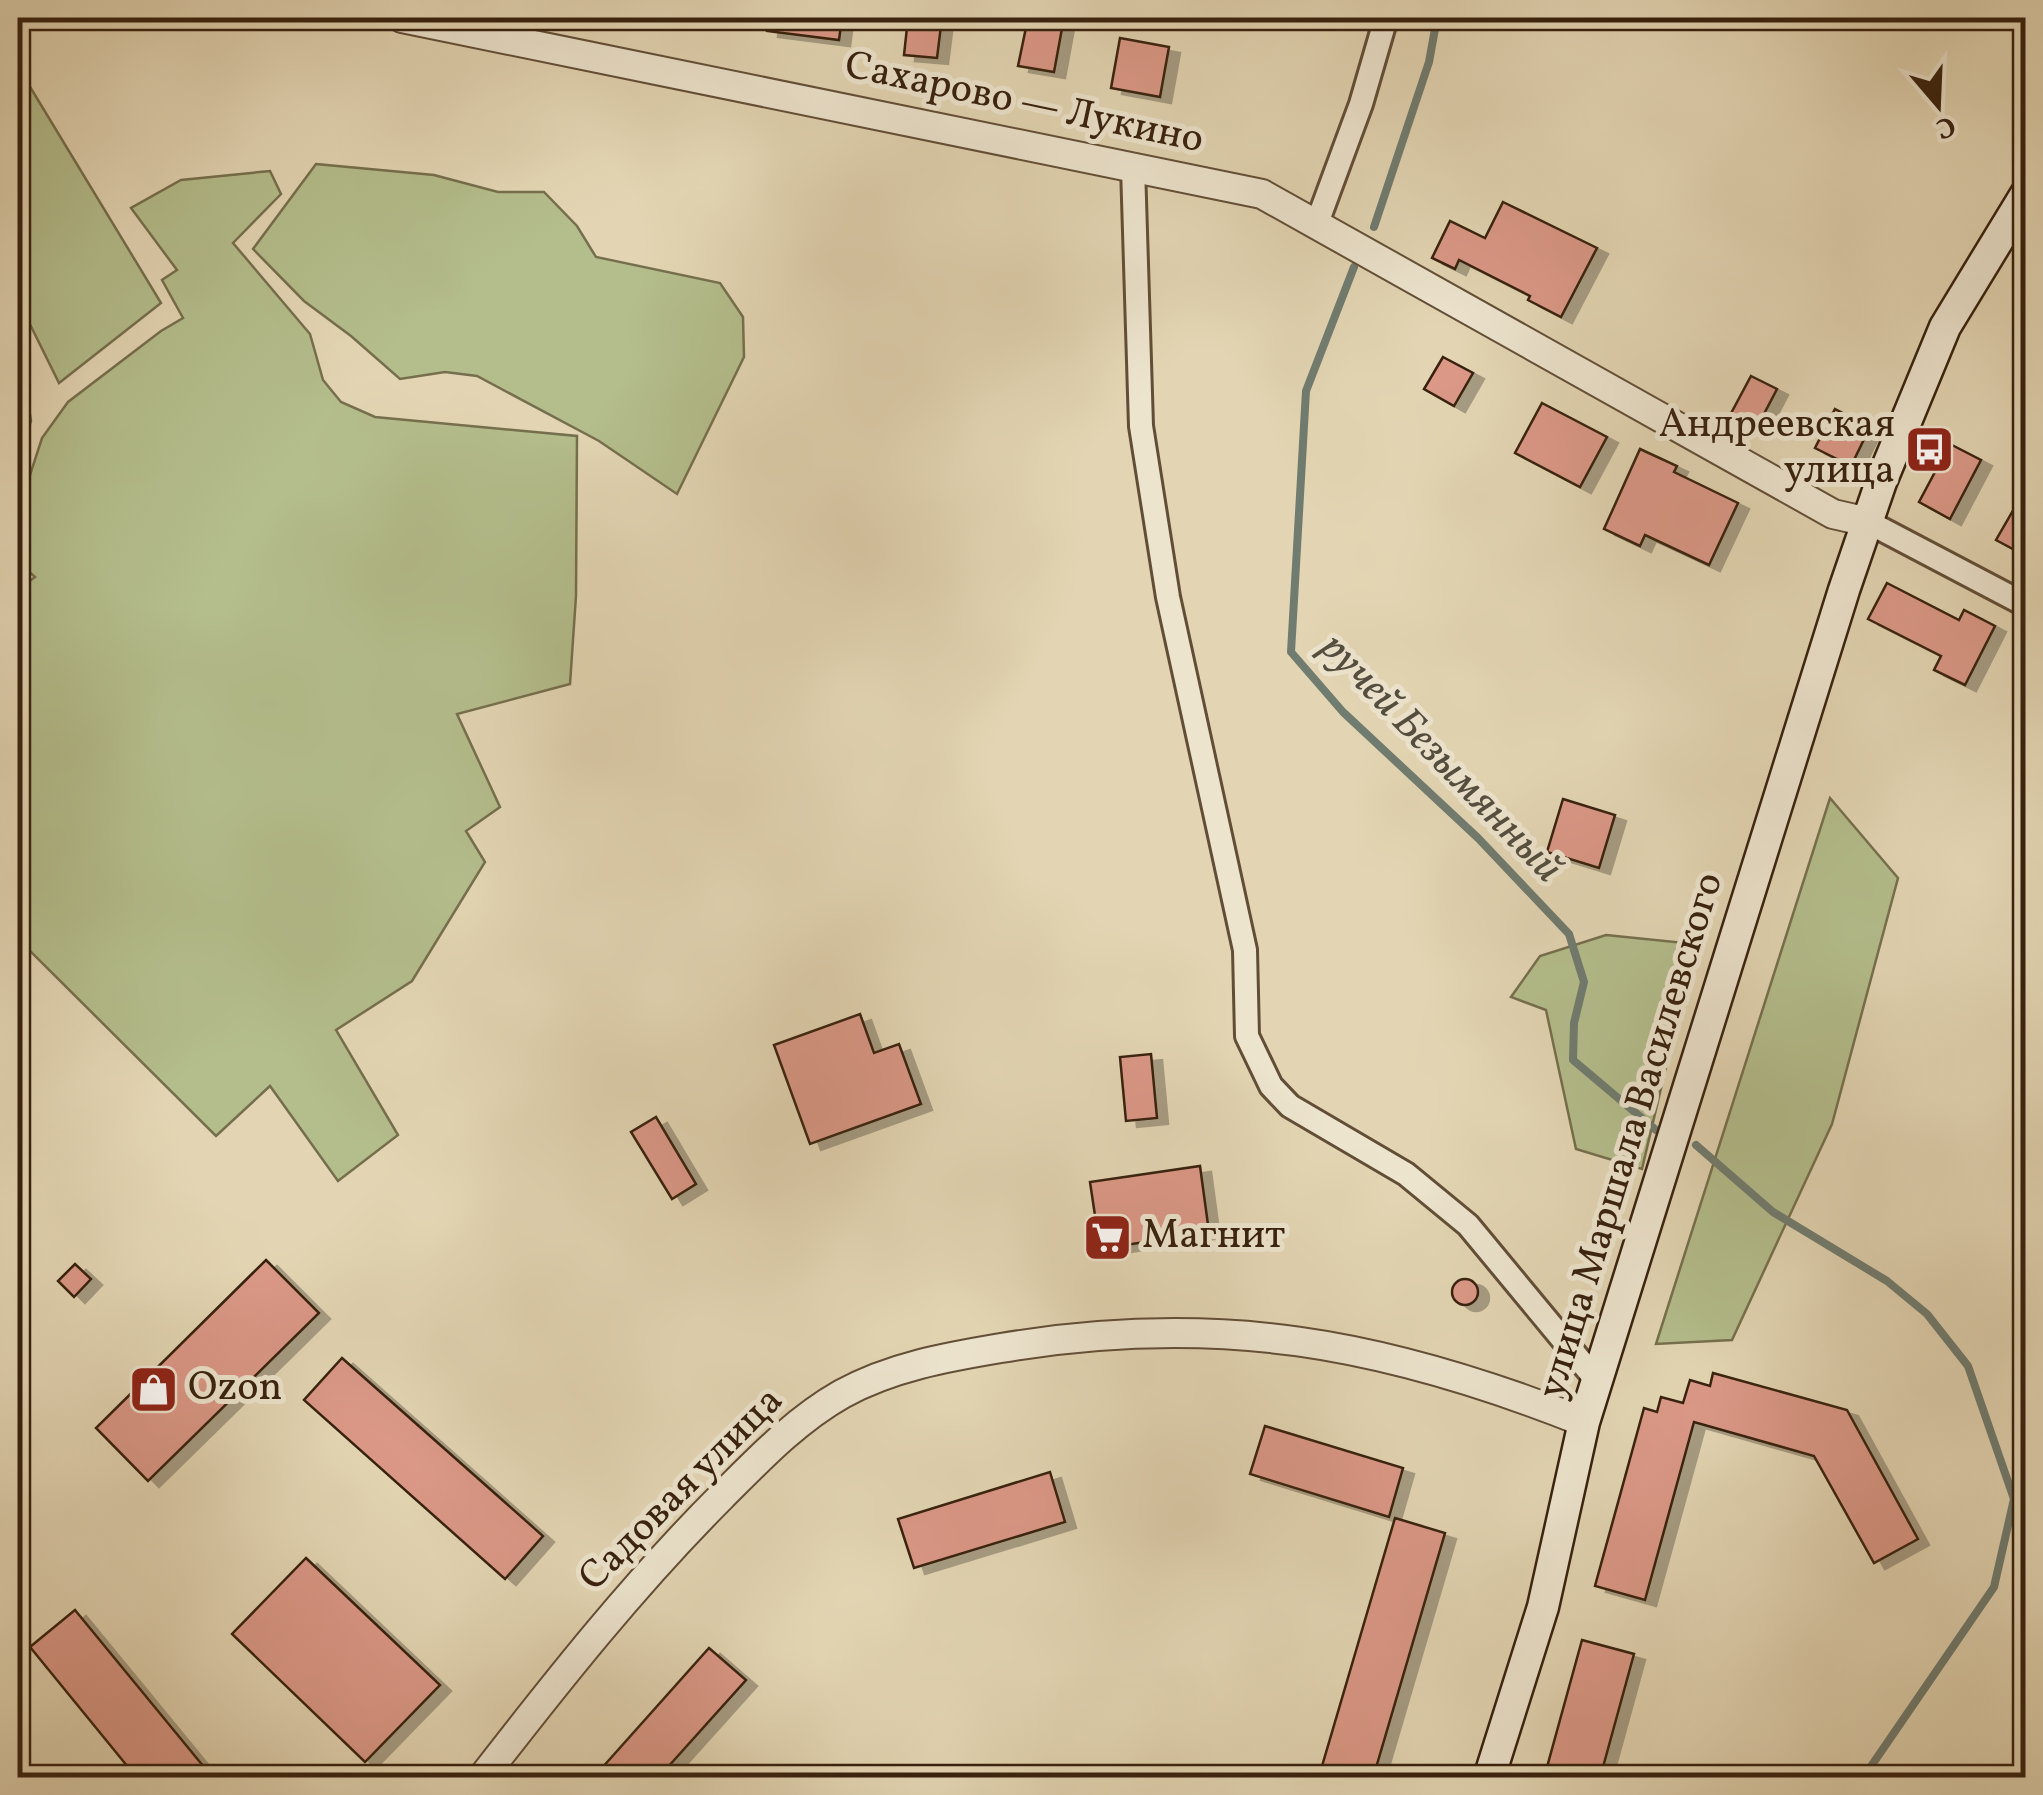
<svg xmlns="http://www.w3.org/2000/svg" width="2043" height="1795" font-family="Vollkorn,serif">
<defs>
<filter id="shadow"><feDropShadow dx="11" dy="6" stdDeviation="0" flood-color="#0004"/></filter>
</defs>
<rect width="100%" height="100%" fill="#e3d5b3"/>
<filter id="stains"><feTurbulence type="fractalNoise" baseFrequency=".002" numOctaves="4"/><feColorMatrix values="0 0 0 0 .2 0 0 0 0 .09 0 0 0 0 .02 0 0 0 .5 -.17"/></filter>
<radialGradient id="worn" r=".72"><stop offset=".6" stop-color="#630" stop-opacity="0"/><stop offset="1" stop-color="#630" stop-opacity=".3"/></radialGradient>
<g fill="#b4bd8c" stroke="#766f4d" stroke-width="2.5">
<polygon points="18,67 161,303 59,383 18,300"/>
<polygon points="316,164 434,175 498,192 544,192 577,226 596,257 720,283 743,317 744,357 677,494 599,441 477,376 445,372 400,379 351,336 304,301 253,249"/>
<polygon points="270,171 281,194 233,243 310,334 323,380 341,402 375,417 577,436 576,596 570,684 457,714 500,807 466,831 485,862 412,981 336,1030 398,1135 338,1181 270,1086 216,1136 18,939 18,590 35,577 18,562 18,512 42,438 68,402 161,331 183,318 162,280 177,270 131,208 181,180"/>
<polygon points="18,339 31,421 18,462"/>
<polygon points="1830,798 1898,878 1832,1124 1732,1340 1656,1344"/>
<polygon points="1606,935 1695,944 1642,1169 1576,1149 1546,1010 1511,997 1540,956"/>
</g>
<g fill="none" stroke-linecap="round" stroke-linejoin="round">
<g stroke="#707c70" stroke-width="8">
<polyline points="1374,227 1429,62 1437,18"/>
<polyline points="1354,267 1306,391 1291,652 1343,712 1478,838 1569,934 1584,982 1574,1023 1573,1060 1656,1130"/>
<polyline points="1696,1145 1773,1212 1887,1281 1927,1314 1968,1366 2014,1499 1994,1587 1863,1778"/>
</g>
</g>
<g fill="#db9887" stroke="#37210e" stroke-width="2.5" filter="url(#shadow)">
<polygon points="768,18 842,18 839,40 767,31"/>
<polygon points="908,18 942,18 937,58 904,55"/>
<polygon points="1028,18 1063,23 1054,72 1018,66"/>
<polygon points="1120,38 1169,47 1160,97 1111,88"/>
<polygon points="1503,202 1597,248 1561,317 1528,300 1530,296 1459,260 1455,269 1432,258 1450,221 1485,238"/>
<polygon points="1443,357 1473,373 1454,406 1424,389"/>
<polygon points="1751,376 1777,389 1754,433 1728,419"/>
<polygon points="1542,403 1607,437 1580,487 1515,453"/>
<polygon points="1835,409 1870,427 1851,466 1815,448"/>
<polygon points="1950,444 1981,460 1950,519 1919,502"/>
<polygon points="1640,449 1677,466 1674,472 1738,503 1709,565 1645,535 1640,546 1604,529"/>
<polygon points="2026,488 2026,556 1996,540"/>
<polygon points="1887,583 1959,620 1964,610 1995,626 1965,685 1934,670 1941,656 1868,619"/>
<polygon points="1563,799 1615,815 1599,868 1547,852"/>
<polygon points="860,1014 874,1053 899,1044 921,1104 810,1144 774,1045"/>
<polygon points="1151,1054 1157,1118 1126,1121 1120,1057"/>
<polygon points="656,1117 696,1184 672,1199 631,1132"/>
<polygon points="1200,1166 1209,1232 1100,1249 1090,1182"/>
<polygon points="266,1260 319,1313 148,1481 96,1428"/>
<polygon points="75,1264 91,1279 74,1297 58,1281"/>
<circle cx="1465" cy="1292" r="13"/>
<polygon points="342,1358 543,1536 505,1579 304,1400"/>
<polygon points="1713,1373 1847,1410 1918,1539 1874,1563 1814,1456 1694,1422 1645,1600 1595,1586 1644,1408 1657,1412 1661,1397 1683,1403 1690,1380 1710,1386"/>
<polygon points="1265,1426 1403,1468 1389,1517 1250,1474"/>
<polygon points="1050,1472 1065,1522 914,1568 898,1519"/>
<polygon points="1395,1518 1445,1533 1373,1778 1335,1778 1320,1773"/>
<polygon points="306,1558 440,1685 365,1762 232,1634"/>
<polygon points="75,1610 213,1778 137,1778 30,1647"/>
<polygon points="1582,1640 1634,1654 1600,1778 1544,1778"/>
<polygon points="709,1648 746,1680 658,1778 593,1778"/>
</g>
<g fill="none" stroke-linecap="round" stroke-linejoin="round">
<defs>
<g id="minor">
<polyline points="1133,167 1141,426 1168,597 1245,950 1247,1036 1271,1086 1290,1106 1406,1174 1468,1225 1598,1382"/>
<polyline points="1317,223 1361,104 1386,18"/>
<polyline points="1868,522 2026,605"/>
</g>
<g id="tertiary">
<polyline points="402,18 1262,194 1833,514 1868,522"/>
<path d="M482 1778C558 1680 634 1584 722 1496 759 1459 796 1420 842 1394 891 1367 947 1357 1001 1348 1217 1312 1383 1342 1584 1422"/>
</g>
<polyline id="secondary" points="1489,1778 1543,1607 1584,1422 1844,590 1881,482 1945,327 2026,194"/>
</defs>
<use href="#minor" stroke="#624e37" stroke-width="28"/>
<use href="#tertiary" stroke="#624e37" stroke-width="32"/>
<use href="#secondary" stroke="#37210e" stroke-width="35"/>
<use href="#minor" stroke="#ede4ce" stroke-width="22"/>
<use href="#tertiary" stroke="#ede4ce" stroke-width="28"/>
<use href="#secondary" stroke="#ede4ce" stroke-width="30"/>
</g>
<defs>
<symbol id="bus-square" viewBox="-11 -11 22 22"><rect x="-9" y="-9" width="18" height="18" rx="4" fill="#8f2418" stroke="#ede4ce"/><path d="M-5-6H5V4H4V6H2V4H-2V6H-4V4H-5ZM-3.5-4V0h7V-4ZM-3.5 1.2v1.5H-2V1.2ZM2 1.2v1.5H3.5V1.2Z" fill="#fff"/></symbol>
<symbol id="supermarket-square" viewBox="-11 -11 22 22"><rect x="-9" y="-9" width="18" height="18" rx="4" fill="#8f2418" stroke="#ede4ce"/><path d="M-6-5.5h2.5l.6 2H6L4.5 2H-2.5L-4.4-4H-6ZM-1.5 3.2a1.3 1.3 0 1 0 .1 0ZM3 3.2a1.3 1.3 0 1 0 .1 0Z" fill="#fff"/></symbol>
<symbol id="shop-square" viewBox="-11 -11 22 22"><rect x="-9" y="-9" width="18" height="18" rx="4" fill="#8f2418" stroke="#ede4ce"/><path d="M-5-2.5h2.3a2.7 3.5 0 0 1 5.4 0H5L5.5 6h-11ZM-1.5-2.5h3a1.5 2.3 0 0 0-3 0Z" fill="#fff"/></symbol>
</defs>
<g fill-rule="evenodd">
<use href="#bus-square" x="1902" y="422" width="55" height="55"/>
<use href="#supermarket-square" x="1080" y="1210" width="55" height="55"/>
<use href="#shop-square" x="126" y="1362" width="55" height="55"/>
</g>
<g text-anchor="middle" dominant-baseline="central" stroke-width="10" stroke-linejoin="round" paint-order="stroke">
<g font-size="40" fill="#37210e" stroke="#ede4ce">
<text transform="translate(1024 104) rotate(12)">Сахарово — Лукино</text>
<text transform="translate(1632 1136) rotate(-73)">улица Маршала Василевского</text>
<text transform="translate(682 1490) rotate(-45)">Садовая улица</text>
</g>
<g font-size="40" fill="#37210e" stroke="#ede4ce" text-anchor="start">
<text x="1895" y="426" text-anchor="end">Андреевская<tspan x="1895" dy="46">улица</tspan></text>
<text x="1142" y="1237">Магнит</text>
<text x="188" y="1389">Ozon</text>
</g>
<g font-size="42" font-style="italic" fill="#544e3f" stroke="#ede4ce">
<text transform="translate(1440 759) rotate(46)">ручей Безымянный</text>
</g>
</g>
<rect width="2043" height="1795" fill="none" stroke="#e3d5b3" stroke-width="60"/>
<rect x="20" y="20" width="2003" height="1755" fill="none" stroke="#37210e" stroke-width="5"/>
<rect x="30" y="30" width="1983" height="1735" fill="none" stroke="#37210e" stroke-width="2.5"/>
<g transform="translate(1938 105) rotate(161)" stroke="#ede4ce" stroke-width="8" paint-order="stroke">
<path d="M0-8L18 38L0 25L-18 38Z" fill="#37210e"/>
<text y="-15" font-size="28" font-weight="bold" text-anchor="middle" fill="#37210e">С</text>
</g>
<rect width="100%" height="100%" filter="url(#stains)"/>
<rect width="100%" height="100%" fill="url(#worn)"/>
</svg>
